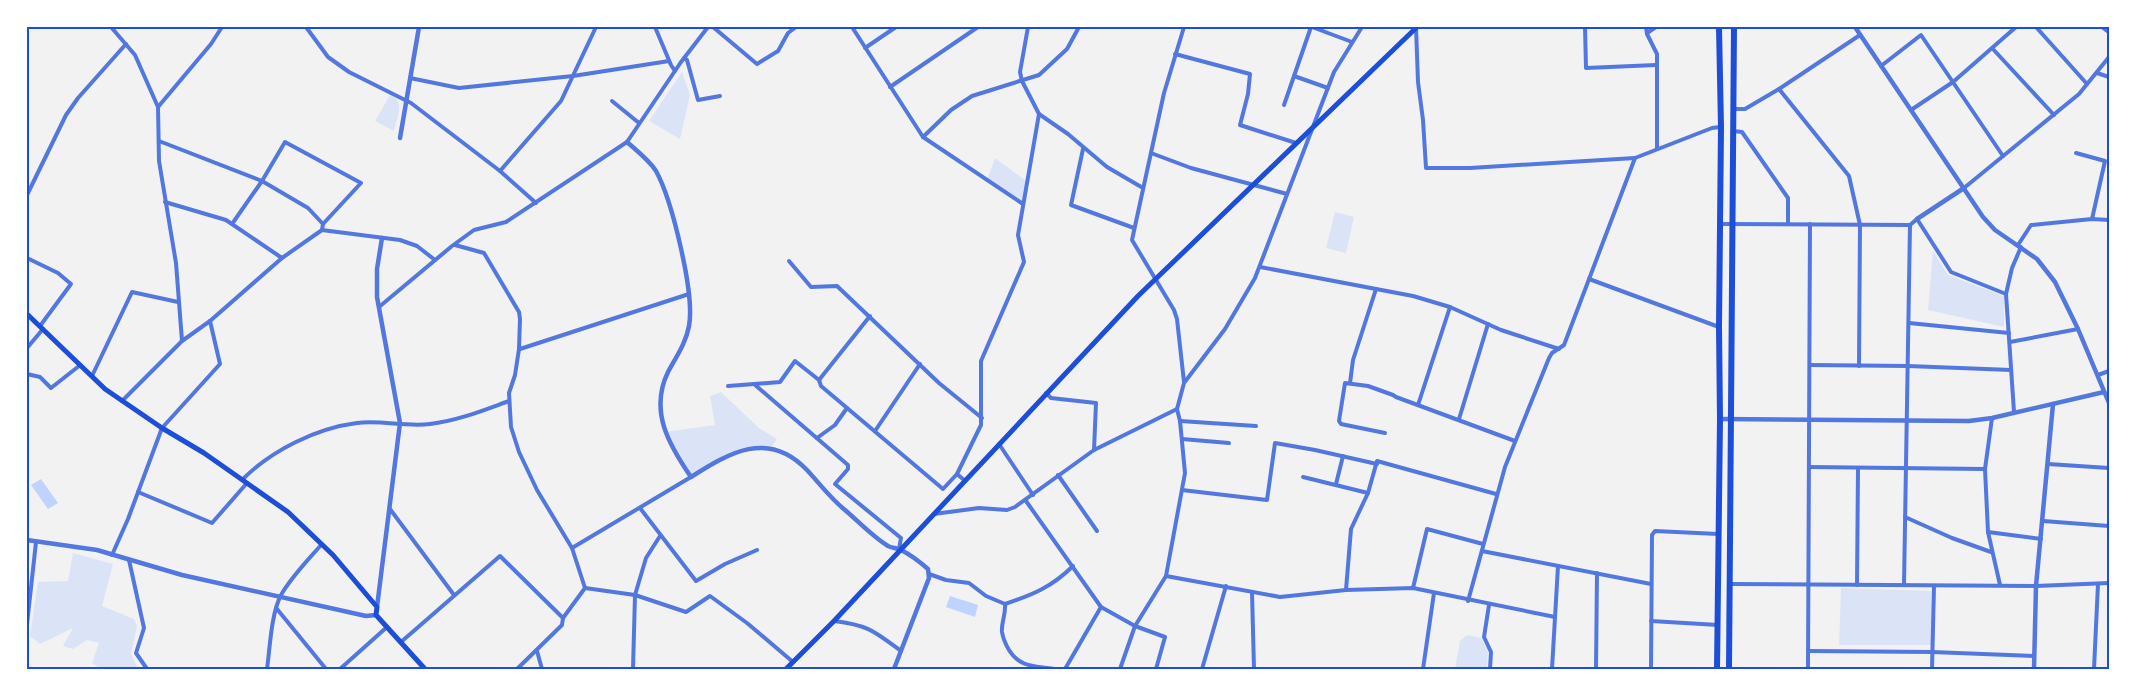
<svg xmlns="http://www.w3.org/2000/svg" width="2136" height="696" font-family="Lora,serif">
<rect width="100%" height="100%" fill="#f2f2f2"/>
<g fill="#dbe4f7">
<polygon points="682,72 690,95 680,139 649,121"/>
<path d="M390 95C406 103 397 117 394 131L375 121Z"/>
<polygon points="995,158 1026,181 1023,203 987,180"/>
<polygon points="1335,212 1354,217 1346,253 1326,248"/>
<polygon points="1933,251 1948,275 2004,296 2004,327 1928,310"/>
<path d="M721 392 759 428 777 439 772 447C735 445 721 458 691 476L665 432 715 425 710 396Z"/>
<polygon points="73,553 113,564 102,606 134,619 137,626 131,654 138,669 102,669 92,663 99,643 87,640 73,649 63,646 73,628 40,644 30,636 38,582 68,581"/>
<polygon points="1841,588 1931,591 1931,645 1839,645"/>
<polygon points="1467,635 1481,638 1488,652 1487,669 1455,669 1460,641"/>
</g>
<g fill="#bfd3fe">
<polygon points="41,479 58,503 48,509 31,485"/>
<polygon points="950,596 978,605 975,617 946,607"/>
</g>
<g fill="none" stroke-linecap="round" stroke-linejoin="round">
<g stroke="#5277de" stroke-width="4">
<polyline points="111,27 135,55 158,107 159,161 176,263 182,341"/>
<polyline points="306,27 328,57 349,72 411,103 500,171 536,203"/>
<polyline points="655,27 671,65 675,71"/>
<polyline points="713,27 757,64 778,51 788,33 796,27"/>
<polyline points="852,27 923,137 1023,204"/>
<polyline points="1028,27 1020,72 1022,81 1039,114 1068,134 1107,167 1143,188"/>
<polyline points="1184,27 1164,93 1132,240 1174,310 1177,319 1184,382"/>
<polyline points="1312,27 1352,42"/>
<polyline points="1416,27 1418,82 1423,120 1426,168 1470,168 1635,158 1712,128 1720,127"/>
<polyline points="1585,27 1586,68 1656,65"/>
<polyline points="1646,27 1647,34 1657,54 1657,149"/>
<polyline points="2036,27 2087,84"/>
<polyline points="2102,27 2109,32"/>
<polyline points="1647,33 1656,27"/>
<polyline points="865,48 896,27"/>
<polyline points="1992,48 2054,115"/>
<polyline points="1175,54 1250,74 1248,94 1240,125 1296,143"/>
<polyline points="684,58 687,60 698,100 720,96"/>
<polyline points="1881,66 1921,35 2003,156"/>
<polyline points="2097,73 2109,77"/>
<polyline points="1294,76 1328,88"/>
<polyline points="410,78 459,88 573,76 669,61"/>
<polyline points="890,87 978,27"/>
<polyline points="1779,89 1849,176 1860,225 1859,366"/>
<polyline points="612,101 639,123"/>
<polyline points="1284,105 1311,27"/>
<polyline points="158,107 211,44 222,27"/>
<polyline points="1734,109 1745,109 1779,89 1860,35"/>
<polyline points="1911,110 1953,82 2016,27"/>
<polyline points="1733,131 1742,132 1788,198 1788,224"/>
<polyline points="923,137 951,110 972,96 1039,75 1067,49 1079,27"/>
<polyline points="159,141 262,181 308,208 323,224 322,230"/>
<polyline points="1083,149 1071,205 1134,228"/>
<polyline points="1151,153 1191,168 1287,194"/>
<polyline points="2076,153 2105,161 2092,219"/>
<polyline points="500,171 561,101 596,27"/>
<polyline points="1964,188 2079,94 2109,57"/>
<polyline points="27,195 66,115 78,98 126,44"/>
<polyline points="165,202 226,220 282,258"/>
<polyline points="232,224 262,181 285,142 361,183 323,224"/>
<polyline points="1720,224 1910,225 1917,219 1951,272 2006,294"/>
<polyline points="455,245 484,253 519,312 520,319 519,349 515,375 509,393 511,427 519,452 537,490 572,548 585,588"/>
<polyline points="2018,245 2031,225 2092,219 2109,220"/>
<polyline points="27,258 58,273 71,284 40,326"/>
<polyline points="789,261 811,287 837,286 939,383 982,418"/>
<polyline points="1260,267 1413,296 1450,307 1501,330 1559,349"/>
<polyline points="1589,279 1719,327"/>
<polyline points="379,307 452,246 474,230 506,222 627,142 681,62 708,27"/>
<polyline points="1909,323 2009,333"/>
<polyline points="2010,342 2078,329"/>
<polyline points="27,348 43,329"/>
<polyline points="520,349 689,294"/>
<polyline points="1810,365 1908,366 2011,370"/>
<polyline points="27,374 40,377 51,388 79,366"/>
<polyline points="2098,375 2109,371"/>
<polyline points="92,376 132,292 178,302"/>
<polyline points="819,380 870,316"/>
<polyline points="1350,383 1353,360 1376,289"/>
<polyline points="754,384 848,465 848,469 835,484 901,538 899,549"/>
<polyline points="728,386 780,382 795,361 819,380 821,386 943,489 957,474 964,480"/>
<polyline points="1046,393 1051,398 1096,403 1094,450"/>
<polyline points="122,401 182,341 210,321 282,258 322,230 400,240 417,246 435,260"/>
<polyline points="1418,405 1450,307"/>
<polyline points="2014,412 2006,294 2012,268 2021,247"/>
<polyline points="1992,418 1985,469 1988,532 2000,585"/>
<polyline points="1459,419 1488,324"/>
<polyline points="1180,421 1256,426"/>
<polyline points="875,431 920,364"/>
<polyline points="1385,433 1341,424 1339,421 1345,383 1368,386 1393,395 1396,397 1515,441"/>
<polyline points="817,438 835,425 847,408"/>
<polyline points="1182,439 1229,443"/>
<polyline points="999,444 1033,495"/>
<polyline points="2048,464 2109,468"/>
<polyline points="1809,467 1985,469"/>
<polyline points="957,474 981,425 981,361 1024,262 1018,235 1039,114"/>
<polyline points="1058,475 1097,531"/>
<polyline points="1303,477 1368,493"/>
<path d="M243 479C272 450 317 428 357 423 381 420 406 427 430 424 457 421 484 410 509 401"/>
<polyline points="1336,484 1343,456"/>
<polyline points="1182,490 1267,500 1275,443 1315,450 1377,464"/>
<polyline points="138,492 212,523 247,483"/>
<polyline points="1026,501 1101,607 1135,626 1165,637 1156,669"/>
<polyline points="640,508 696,581 725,564 757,550"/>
<polyline points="390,509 454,595"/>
<polyline points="934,514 979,508 1007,510 1015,507 1094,450 1177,409 1184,383 1225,329 1255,278 1334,72 1362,27"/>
<polyline points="1905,517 1952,538 1991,552"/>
<polyline points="2043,521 2109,526"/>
<polyline points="1988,532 2041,539"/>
<polyline points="572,548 691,477"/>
<polyline points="1482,551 1651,584"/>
<polyline points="112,555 128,519 162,428 220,364 210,321"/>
<polyline points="129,560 144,628 136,653 147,669"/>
<path d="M929 574 946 580 969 583 986 596 1005 604C1006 614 1001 623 1002 632 1003 638 1006 645 1009 650 1020 668 1036 666 1055 669"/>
<polyline points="1166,576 1280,597 1346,590 1413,588 1555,617"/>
<polyline points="1731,584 2036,586 2109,583"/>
<polyline points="1857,585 1858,468"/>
<polyline points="1904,585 1910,225"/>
<polyline points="585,588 635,595 686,612 710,596 747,623 793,662"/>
<polyline points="1413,588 1427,529 1483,544"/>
<polyline points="1346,590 1351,529 1368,493 1377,461 1496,494"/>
<polyline points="1252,592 1254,669"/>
<polyline points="1468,601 1505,467 1549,358 1552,353 1564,345 1635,158"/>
<path d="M1005 604C1032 595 1052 587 1073 566"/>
<polyline points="1489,605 1484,637 1491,652 1490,669"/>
<polyline points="277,609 326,669"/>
<path d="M834 621C868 625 874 631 901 651"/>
<polyline points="1651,621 1718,625"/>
<polyline points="27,624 36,542"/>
<polyline points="401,642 500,556 563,618"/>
<polyline points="537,651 542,669"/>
<polyline points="1808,651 1932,652 2034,656"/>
<path d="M267 669C270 648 271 614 281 595 292 576 308 560 322 544"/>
<polyline points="340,669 387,627"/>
<polyline points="517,669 562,625 563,618 585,588"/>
<polyline points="633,669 635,595 646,558 660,536"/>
<polyline points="1065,669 1101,607"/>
<polyline points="1120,669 1135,626 1166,576 1185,473 1180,421 1177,409"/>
<polyline points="1202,669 1226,586"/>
<polyline points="1423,669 1434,593"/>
<polyline points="1552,669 1558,566"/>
<polyline points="1596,669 1597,573"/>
<polyline points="1651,669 1652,535 1655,531 1718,534"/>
<polyline points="1808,669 1810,224"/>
<polyline points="1932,669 1934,586"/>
<polyline points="2094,669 2098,584"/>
</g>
<g stroke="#5277de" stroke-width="4.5">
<polyline points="1855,27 1983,217 1995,230 2037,259 2055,282 2078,329 2109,403"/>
<polyline points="400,138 419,27"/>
<path d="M627 142C637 151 649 160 656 171 672 200 695 294 689 326 686 343 676 357 668 372 649 411 669 445 691 477 729 453 768 429 807 470 820 484 830 498 845 510 859 522 873 537 888 546 892 548 897 548 901 550 911 555 920 562 928 569L929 578 894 669"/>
<polyline points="1917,219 1964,188"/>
<polyline points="1720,419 1969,421 1992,418 2104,392"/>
<polyline points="27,540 97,550 182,575 366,616 376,615"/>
<polyline points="377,607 400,423 377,297 377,269 382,238"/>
<polyline points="2034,669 2036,586 2053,404"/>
</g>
<g stroke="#1d4ed8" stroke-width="5">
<polyline points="27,314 105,389 162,428 204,453 288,512 333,555 377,607 376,615 425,669"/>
<polyline points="786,669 834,621 1138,296 1417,27"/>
</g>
<g stroke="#1d4ed8" stroke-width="6">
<polyline points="1717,669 1720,419 1719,327 1721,127 1719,27"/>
<polyline points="1729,669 1734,27"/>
</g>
</g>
<rect width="2136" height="696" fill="none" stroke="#ffffff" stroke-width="57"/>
<rect x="28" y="28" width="2080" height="640" fill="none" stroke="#1d4ed8" stroke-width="2"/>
</svg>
